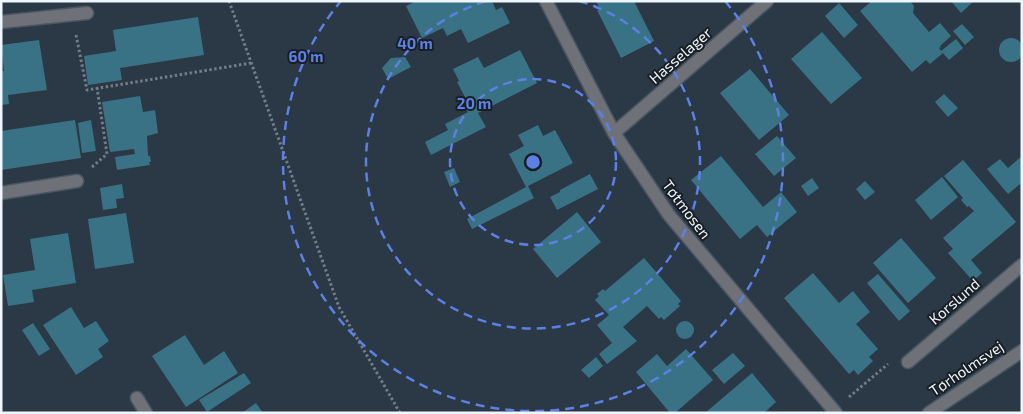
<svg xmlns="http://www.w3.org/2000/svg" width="1023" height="414" font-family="'Exo 2',sans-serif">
<rect width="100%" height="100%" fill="#2b3845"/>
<g fill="#3a7285">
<polygon points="416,1 492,1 496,10 502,7 510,23 468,43 461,29 447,36 443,28 422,38 406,6"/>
<polygon points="596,1 634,1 654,41 621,58 597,10 600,9"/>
<polygon points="872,1 910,1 914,6 913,13 929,32 940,23 951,36 940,46 941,47 939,48 941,51 956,39 963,48 949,60 943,53 930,64 926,60 912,72 860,11"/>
<polygon points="951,1 974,1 961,13"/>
<polygon points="839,3 858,25 844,38 825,16"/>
<polygon points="198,17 204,55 120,68 122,80 88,85 84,56 116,51 113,30"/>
<polygon points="962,24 974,37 965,45 953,31"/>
<polygon points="822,32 862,78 831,104 791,59"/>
<circle cx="1011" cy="50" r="12"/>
<polygon points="39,40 47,90 8,95 9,104 1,105 1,71 4,71 1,45"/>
<polygon points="520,50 537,83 478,113 486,127 431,155 425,142 448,130 445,124 472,110 457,82 459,81 453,69 478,57 484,68"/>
<polygon points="405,57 411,67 388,79 382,68 391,58"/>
<polygon points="750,69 789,115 759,140 720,93"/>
<polygon points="944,94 958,108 948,117 935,102"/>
<polygon points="140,96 143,112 155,110 158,133 147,136 148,156 150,156 151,162 149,162 150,165 117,170 115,157 135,154 134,149 110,152 102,102"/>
<polygon points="75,120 81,158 1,170 1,131"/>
<polygon points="91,120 96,151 82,153 78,123"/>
<polygon points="538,125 543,136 555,130 573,163 528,186 534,198 472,229 467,219 526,187 509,154 524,146 518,135"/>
<polygon points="777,136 796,158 774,176 755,154"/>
<polygon points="721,156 763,207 781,192 797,212 767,237 757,225 740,239 691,180"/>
<polygon points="1022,156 1022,187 1020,184 1008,194 987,169 1000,159 1008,168"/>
<polygon points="963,160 1016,222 971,260 982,273 973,281 948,253 953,249 943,238 974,211 969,206 967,207 961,200 963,198 944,176"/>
<polygon points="454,168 460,182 450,187 444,172"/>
<polygon points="590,174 598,189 557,210 550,197 560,192 560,190"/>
<polygon points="942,177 958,197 931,220 915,200"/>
<polygon points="812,178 819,188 808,196 801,186"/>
<polygon points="865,181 875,192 865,200 856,189"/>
<polygon points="122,184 124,198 116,199 117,208 103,210 100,188"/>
<polygon points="577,212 601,242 557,278 533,249"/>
<polygon points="126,213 134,263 95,269 88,219"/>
<polygon points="68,233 76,283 32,290 34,302 8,306 3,275 35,270 30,239"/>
<polygon points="901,238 936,278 908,303 873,263"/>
<polygon points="644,258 681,301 678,304 680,306 664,320 661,317 659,319 647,306 623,327 637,341 607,364 599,354 612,343 597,325 609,315 595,300 599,296 597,294 603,289 605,291"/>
<polygon points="813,273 839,303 853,291 870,312 856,324 878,349 869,357 873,361 858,375 854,370 849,374 784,298"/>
<polygon points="878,274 910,311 899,321 867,283"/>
<polygon points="71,307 84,328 96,321 109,341 98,349 103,357 76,375 43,325"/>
<circle cx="685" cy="330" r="9"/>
<polygon points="33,323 50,349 39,356 22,330"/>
<polygon points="185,335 204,365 224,351 238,373 186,407 152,356"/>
<polygon points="686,349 713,380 675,413 670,413 636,372 657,354 667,366"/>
<polygon points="733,353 745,366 724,384 712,370"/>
<polygon points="596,357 603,366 589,378 581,370"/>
<polygon points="244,373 251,383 207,412 199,400"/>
<polygon points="752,373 776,402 764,413 705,413"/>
<polygon points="256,403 263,413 242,413"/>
</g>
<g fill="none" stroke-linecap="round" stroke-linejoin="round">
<defs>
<g id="minor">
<polyline points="546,1 614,133 669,215 836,413"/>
<polyline points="1,22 87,13"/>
<polyline points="614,133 767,1"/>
<polyline points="1,193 77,181"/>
<polyline points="908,362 1022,265"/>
<polyline points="137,398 146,413"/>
</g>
<polyline id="tertiary" points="929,413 1022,351"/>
</defs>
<use href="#minor" stroke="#4a5663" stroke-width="15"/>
<use href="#tertiary" stroke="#4a5663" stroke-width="15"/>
<g stroke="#717c87" stroke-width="3" stroke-dasharray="2.5 2.5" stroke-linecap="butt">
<polyline points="229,1 339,307 400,413"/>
<polyline points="76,35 87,90 251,63"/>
<polyline points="92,167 107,154 97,88"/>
<polyline points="849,397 888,364"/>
</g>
<use href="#minor" stroke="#6f7179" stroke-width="12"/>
<use href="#tertiary" stroke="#6f7179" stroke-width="12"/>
</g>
<g fill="none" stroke="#5c80e4" stroke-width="2.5" stroke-dasharray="9 6">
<circle cx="533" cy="162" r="83"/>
<path d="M579 1A167 167 0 1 1 487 1"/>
<path d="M725 1A250 250 0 1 1 341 1"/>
</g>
<g text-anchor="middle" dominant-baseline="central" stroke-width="4" stroke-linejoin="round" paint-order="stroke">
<g font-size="15" fill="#eef6ff" stroke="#191f25">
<text transform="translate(680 55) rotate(-41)">Hasselager</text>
<text transform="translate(687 209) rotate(53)">Tøtmosen</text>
<text transform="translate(954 301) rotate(-41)">Korslund</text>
<text transform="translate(966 368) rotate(-34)">Tørholmsvej</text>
</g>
</g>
<circle cx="533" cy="162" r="8" fill="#5c80e4" stroke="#191f25" stroke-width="2.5"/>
<g font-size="15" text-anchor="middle" font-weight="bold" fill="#5c80e4" stroke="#191f25" stroke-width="4" stroke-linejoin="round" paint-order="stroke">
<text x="415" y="49">40 m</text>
<text x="306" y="62">60 m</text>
<text x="474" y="109">20 m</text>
</g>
<rect width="1023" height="414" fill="none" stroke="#eef6ff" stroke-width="5"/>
</svg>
